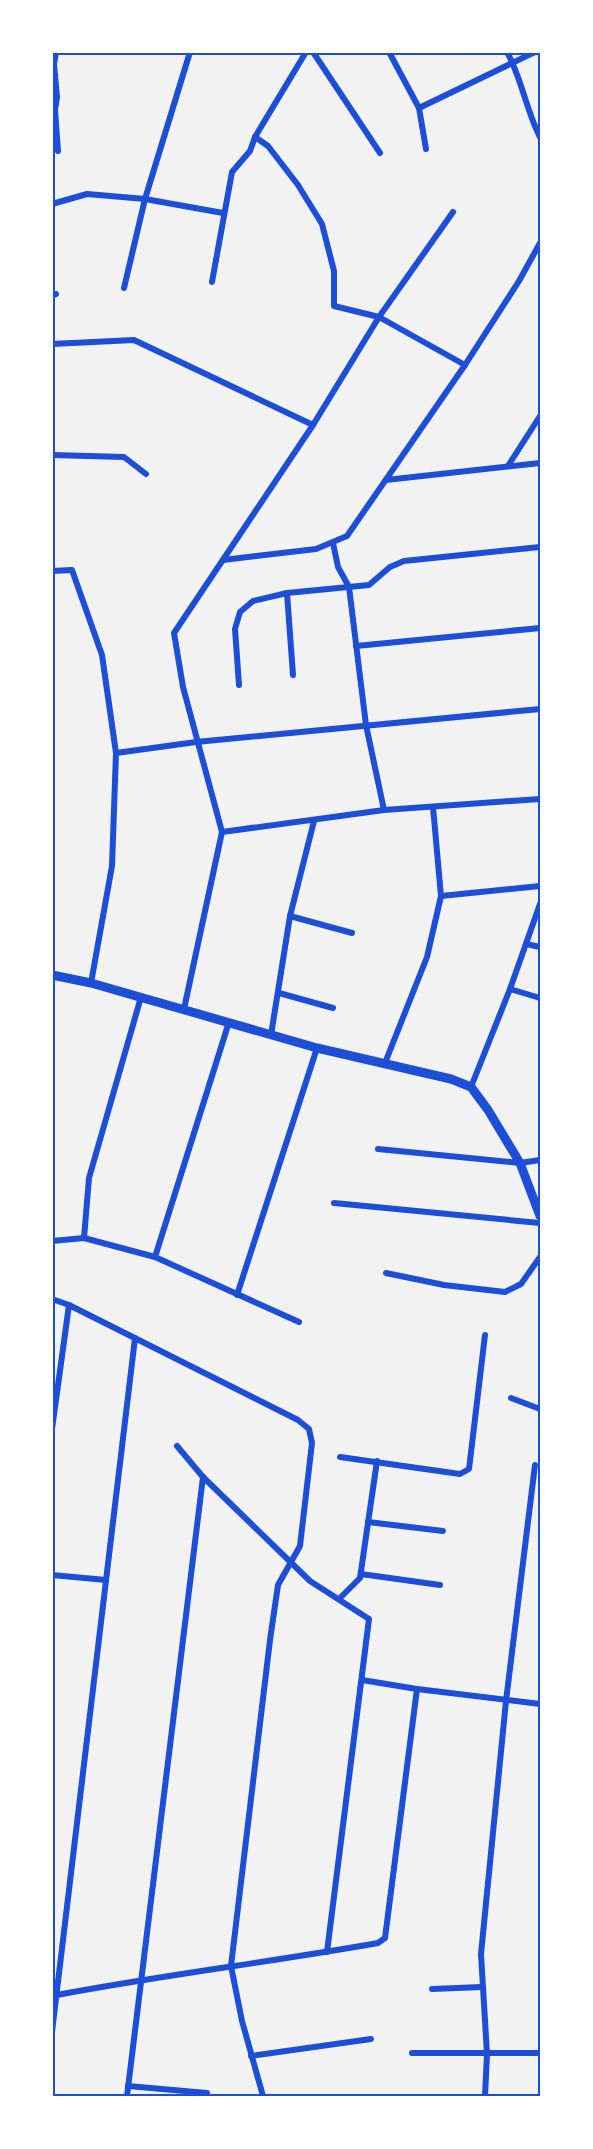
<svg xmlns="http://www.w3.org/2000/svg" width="593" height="2149" font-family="'Noto Sans',sans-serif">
<rect width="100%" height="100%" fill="#f2f2f2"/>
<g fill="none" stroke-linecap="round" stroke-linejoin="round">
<g stroke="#1d4ed8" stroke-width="6">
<polyline points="56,52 54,64 57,97 55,110 58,151"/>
<polyline points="313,52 380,153"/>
<polyline points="389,52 419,108 426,149"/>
<path d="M507 52C522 79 526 110 540 137"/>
<polyline points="419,108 535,52"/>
<polyline points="255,137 268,146 298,185 322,224 334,271 334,306 379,317 465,365"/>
<polyline points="52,204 87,194 145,199 223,213"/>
<polyline points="212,282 232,172 250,151 255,137 306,52"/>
<polyline points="124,288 145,199 190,52"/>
<polyline points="52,295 56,294"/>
<polyline points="52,344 134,340 313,425"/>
<polyline points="52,455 124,457 146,474"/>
<polyline points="508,466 540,416"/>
<polyline points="386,480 540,463"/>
<polyline points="333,543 338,567 349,587 366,725 384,810"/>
<polyline points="223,560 316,549 347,536 465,365 519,281 540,243"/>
<polyline points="52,571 72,570 102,655 116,753 112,866 91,983"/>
<polyline points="287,593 293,675"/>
<polyline points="356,646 540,628"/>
<polyline points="239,685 235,629 240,612 253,601 287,593 369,585 390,567 404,561 540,547"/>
<polyline points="116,753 196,742 540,709"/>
<polyline points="222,832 384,810 540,799"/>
<polyline points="441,896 540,886"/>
<polyline points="290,916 352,933"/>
<polyline points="526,944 540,947"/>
<polyline points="510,989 540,998"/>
<polyline points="279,993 333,1008"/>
<polyline points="184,1009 222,832 183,687 174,633 313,425 379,317 453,212"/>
<polyline points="271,1035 290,916 314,821"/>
<polyline points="385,1063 427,957 441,896 433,807"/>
<polyline points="471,1087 510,989 540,904"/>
<polyline points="378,1149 520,1163 540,1160"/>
<polyline points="334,1203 540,1223"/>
<polyline points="84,1238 89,1178 141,997"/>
<polyline points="52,1241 84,1238 155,1257 299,1322"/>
<polyline points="155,1257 229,1022"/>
<polyline points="386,1273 444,1285 505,1292 521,1284 540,1257"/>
<polyline points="237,1295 317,1048"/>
<polyline points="52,1299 69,1305 298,1420 309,1429 312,1443 300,1546 278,1585 270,1640 231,1966 242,2021 263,2096"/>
<polyline points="511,1398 540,1409"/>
<polyline points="52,1429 69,1305"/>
<polyline points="177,1446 203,1477 310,1581 369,1619 327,1952"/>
<polyline points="340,1457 460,1474 469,1469 485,1335"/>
<polyline points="368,1522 443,1531"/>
<polyline points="361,1574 440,1585"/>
<polyline points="52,1575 106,1580"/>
<polyline points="339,1599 360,1578 377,1461"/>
<polyline points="362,1680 417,1689 540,1704"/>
<polyline points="432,1989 482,1987"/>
<path d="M57 1995C163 1975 271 1962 378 1943L385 1938 417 1689"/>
<polyline points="52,2032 135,1338"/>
<polyline points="412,2053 540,2053"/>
<polyline points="251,2056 371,2039"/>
<polyline points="128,2086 207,2093"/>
<polyline points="127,2096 203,1477"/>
<polyline points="485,2096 487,2054 481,1954 506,1701 535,1465"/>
</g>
<polyline stroke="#1d4ed8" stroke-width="9" points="52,975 91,983 317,1048 451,1079 471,1087 488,1110 520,1163 540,1216"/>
</g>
<rect width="593" height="2149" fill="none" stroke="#ffffff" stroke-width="108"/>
<rect x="54" y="54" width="485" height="2041" fill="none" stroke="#1d4ed8" stroke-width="2"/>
</svg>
